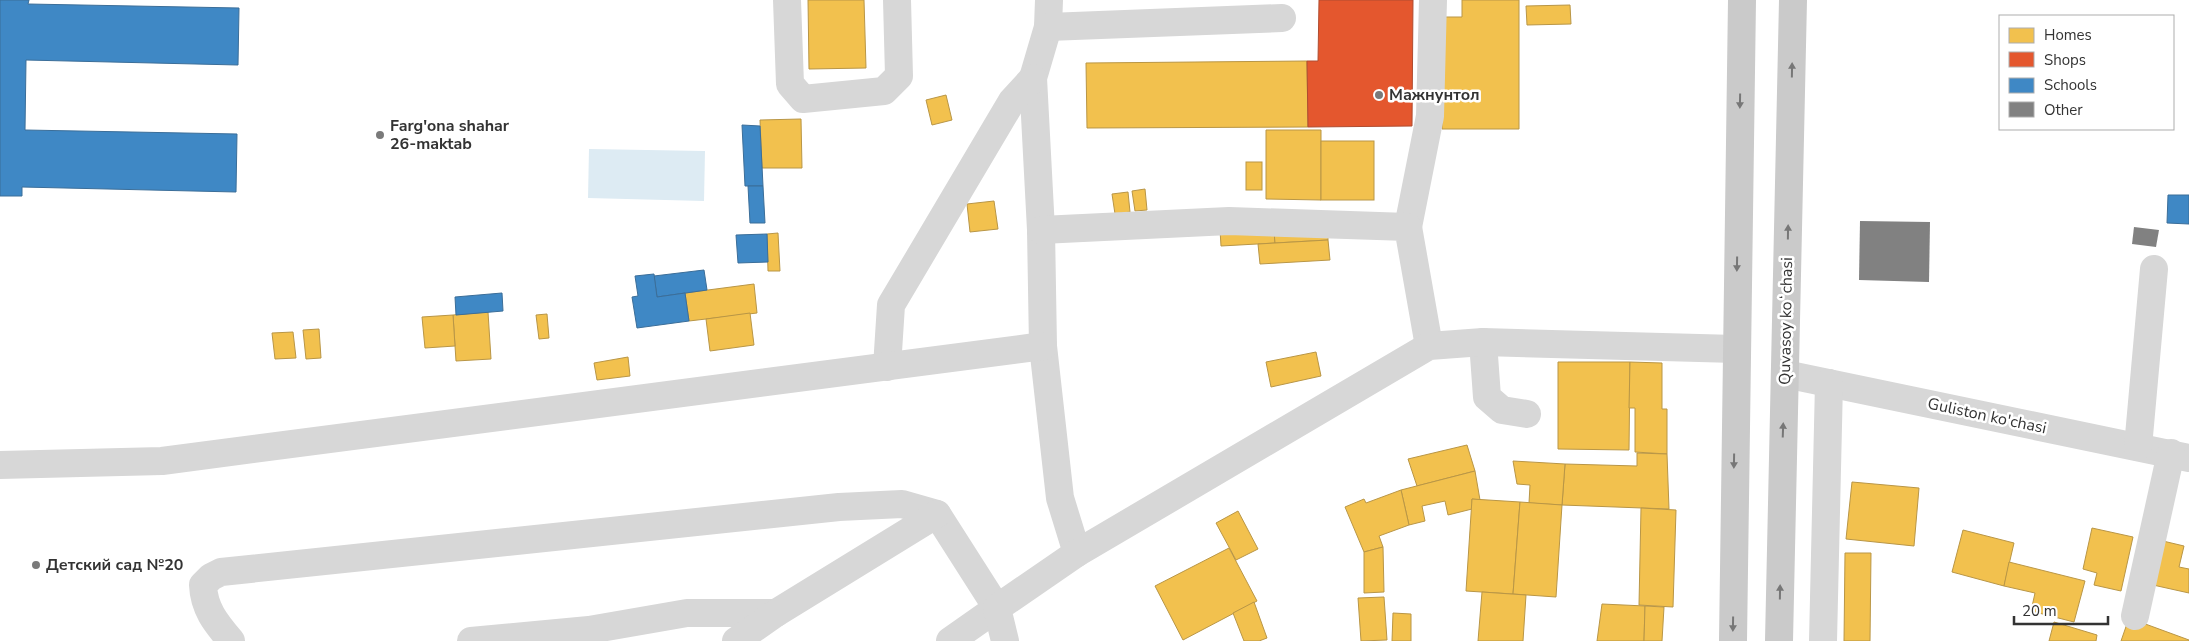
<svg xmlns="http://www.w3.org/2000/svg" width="2189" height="641" font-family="'Nunito Sans',sans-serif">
<rect width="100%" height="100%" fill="#fff"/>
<polygon fill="#ddebf3" points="589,149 705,151 704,201 588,198"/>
<g fill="#f2c14e" stroke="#b99646">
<polygon points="808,0 864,0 866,68 809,69"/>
<polygon points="1462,0 1519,0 1519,129 1442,129 1441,17 1462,17"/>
<polygon points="1570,5 1571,24 1527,25 1526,6"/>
<polygon points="1307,61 1308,127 1087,128 1086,63"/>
<polygon points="946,95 952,120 932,125 926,100"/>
<polygon points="801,119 802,168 762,168 760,120"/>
<polygon points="1266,130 1321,130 1321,200 1266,199"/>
<rect x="1321" y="141" width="53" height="59"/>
<rect x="1246" y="162" width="16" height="28"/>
<polygon points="1145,189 1147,210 1135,211 1132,191"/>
<polygon points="1128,192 1130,212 1115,214 1112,194"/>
<polygon points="994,201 998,229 970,232 967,204"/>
<polygon points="1274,227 1275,243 1221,246 1220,230"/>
<polygon points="1328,229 1328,240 1275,243 1274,232"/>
<polygon points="778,233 780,271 768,271 767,234"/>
<polygon points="1328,240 1330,260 1260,264 1258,244"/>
<polygon points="754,284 757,313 689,321 685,293"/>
<polygon points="488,312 491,359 456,361 453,315"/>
<polygon points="750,313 754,345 710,351 706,319"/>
<polygon points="547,314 549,338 539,339 536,315"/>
<polygon points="453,315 455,346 425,348 422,317"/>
<polygon points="319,329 321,358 306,359 303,330"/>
<polygon points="293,332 296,358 275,359 272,333"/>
<polygon points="1316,352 1321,376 1271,387 1266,362"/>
<polygon points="628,357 630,376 597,380 594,363"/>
<polygon points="1558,362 1630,362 1629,450 1558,449"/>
<polygon points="1630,362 1662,363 1662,409 1667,409 1667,454 1635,452 1635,408 1629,408"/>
<polygon points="1467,445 1475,471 1417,486 1408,459"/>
<polygon points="1637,453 1667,454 1669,509 1562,505 1565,464 1637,466"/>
<polygon points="1513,461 1565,464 1562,505 1529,503 1530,485 1517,484"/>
<polygon points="1475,471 1480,500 1472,499 1472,509 1448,515 1445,501 1422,506 1425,521 1409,525 1401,490"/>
<polygon points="1852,482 1919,488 1914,546 1846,539"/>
<polygon points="1401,490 1409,525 1379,536 1383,547 1364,552 1345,507 1364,499 1366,503"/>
<polygon points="1472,499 1520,502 1513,594 1466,591"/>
<polygon points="1520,502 1562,505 1556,597 1513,594"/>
<polygon points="1641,508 1676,510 1673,607 1639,605"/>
<polygon points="1238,511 1258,549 1236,560 1216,523"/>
<polygon points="2092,528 2133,537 2121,591 2094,585 2097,573 2083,569"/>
<polygon points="1963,530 2014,543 2004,586 1952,572"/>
<polygon points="2163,541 2184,546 2179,567 2189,569 2189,593 2153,585"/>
<polygon points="1383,547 1384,592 1364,593 1364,552"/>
<polygon points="1229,548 1257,601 1183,640 1155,586"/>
<polygon points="1845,553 1871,553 1870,641 1844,641"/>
<polygon points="2009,562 2085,581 2074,622 2031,611 2035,593 2004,586"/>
<polygon points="1482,592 1526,595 1523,641 1478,641"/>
<polygon points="1384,597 1387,640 1361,641 1358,598"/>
<polygon points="1254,602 1267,638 1259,641 1244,641 1233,613"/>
<polygon points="1602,604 1645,606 1644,641 1597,641"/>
<polygon points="1645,606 1664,607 1662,641 1644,641"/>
<polygon points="1393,613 1411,614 1411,641 1392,641"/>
<polygon points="2129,618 2189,640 2189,641 2121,641"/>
<polygon points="2054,622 2097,635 2096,641 2049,641"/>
</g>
<polygon fill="#e4572e" stroke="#af4c30" points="1319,0 1413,0 1412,126 1308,127 1307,61 1318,61"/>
<g fill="#3f88c5" stroke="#3b6e99">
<polygon points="0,0 29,0 28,4 239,8 238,65 26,60 25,130 237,134 236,192 22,187 22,196 0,196"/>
<polygon points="742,125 760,126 763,186 745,186"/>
<polygon points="748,186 763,186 765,223 750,223"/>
<polygon points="2168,195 2189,195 2189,224 2167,223"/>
<polygon points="767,234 768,262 738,263 736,235"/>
<polygon points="704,270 707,290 657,297 654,276"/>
<polygon points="654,274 657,297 685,293 689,321 637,328 632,297 638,296 635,276"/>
<polygon points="502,293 503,311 456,315 455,297"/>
</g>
<g fill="#818181">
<polygon points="1860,221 1930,222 1929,282 1859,280"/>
<polygon points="2134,227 2159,230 2156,247 2132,244"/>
</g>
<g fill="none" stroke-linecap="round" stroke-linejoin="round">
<g stroke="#d7d7d7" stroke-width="28">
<polyline points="787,0 790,84 803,99 884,91 899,76 897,0"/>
<polyline points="1049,0 1048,27 1033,78 1041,230 1043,346 1060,498 1077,553"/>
<polyline points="1048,27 1282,18"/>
<polyline points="1408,227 1430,116 1433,0"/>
<polyline points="1041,230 1229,221 1408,227 1429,346"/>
<polyline points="1483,342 1487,397 1502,410 1527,414"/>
<polyline points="887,367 891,305 1012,101 1033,78"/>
<polyline points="1785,374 2189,458"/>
<polyline points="2138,447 2154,269"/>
<polyline points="0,465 162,461 1043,346"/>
<polyline points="2135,616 2171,453"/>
<path d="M231 641C216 623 204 609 203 585L211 577 221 572 839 507 902 504 937 514 997 608 950 641"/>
<polyline points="471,641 589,630 687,613 776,613"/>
<polyline points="736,641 776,613 937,514"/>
<polyline points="1005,641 997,608 1077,553 1429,346 1483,342 1736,349"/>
<polyline points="1823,641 1829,383"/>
</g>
<g stroke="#cacaca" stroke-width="28">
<polyline points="1733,641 1742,0"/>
<polyline points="1779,641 1793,0"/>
</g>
</g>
<defs><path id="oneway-solid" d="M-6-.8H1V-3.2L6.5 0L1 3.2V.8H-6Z" transform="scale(1.25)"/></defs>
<g fill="#777">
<use href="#oneway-solid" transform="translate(1792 70) rotate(-89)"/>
<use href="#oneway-solid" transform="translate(1740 101) rotate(91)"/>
<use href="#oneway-solid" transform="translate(1788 232) rotate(-89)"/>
<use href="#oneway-solid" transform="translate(1737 264) rotate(91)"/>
<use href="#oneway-solid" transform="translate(1783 430) rotate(-88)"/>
<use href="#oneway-solid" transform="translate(1734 461) rotate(91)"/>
<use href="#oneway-solid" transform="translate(1780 592) rotate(-89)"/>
<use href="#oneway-solid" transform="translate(1733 624) rotate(91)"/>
</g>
<g fill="#7a7a7a" stroke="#fff" stroke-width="2">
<circle cx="1379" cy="95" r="5"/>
<circle cx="380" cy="135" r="5"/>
<circle cx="36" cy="565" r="5"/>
</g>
<g text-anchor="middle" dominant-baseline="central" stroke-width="5" stroke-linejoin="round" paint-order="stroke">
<g font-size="16" font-weight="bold" fill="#333" stroke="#fff" text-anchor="start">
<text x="1389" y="95">Мажнунтол</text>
<text x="390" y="126">Farg'ona shahar<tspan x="390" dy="18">26-maktab</tspan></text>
<text x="46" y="565">Детский сад №20</text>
</g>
<g font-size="16" fill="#333" stroke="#fff">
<text transform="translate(1786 321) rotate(-89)">Quvasoy koʻchasi</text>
<text transform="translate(1987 416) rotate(12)">Guliston ko'chasi</text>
</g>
</g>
<rect x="1999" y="15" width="175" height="115" fill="#ffffff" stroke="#adadad"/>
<rect x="2009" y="28" width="25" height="15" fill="#f2c14e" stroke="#adadad"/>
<text x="2044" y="40" font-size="15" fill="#333333">Homes</text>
<rect x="2009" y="52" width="25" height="15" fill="#e4572e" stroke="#adadad"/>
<text x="2044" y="65" font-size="15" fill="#333333">Shops</text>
<rect x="2009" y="78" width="25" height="15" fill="#3f88c5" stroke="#adadad"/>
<text x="2044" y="90" font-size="15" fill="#333333">Schools</text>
<rect x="2009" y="102" width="25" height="15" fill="#818181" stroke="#adadad"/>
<text x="2044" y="115" font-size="15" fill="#333333">Other</text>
<path d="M2014 616v8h94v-8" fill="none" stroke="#333333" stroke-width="2.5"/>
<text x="2022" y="616" font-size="15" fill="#333333" stroke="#ffffff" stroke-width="4" paint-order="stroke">20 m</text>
</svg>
